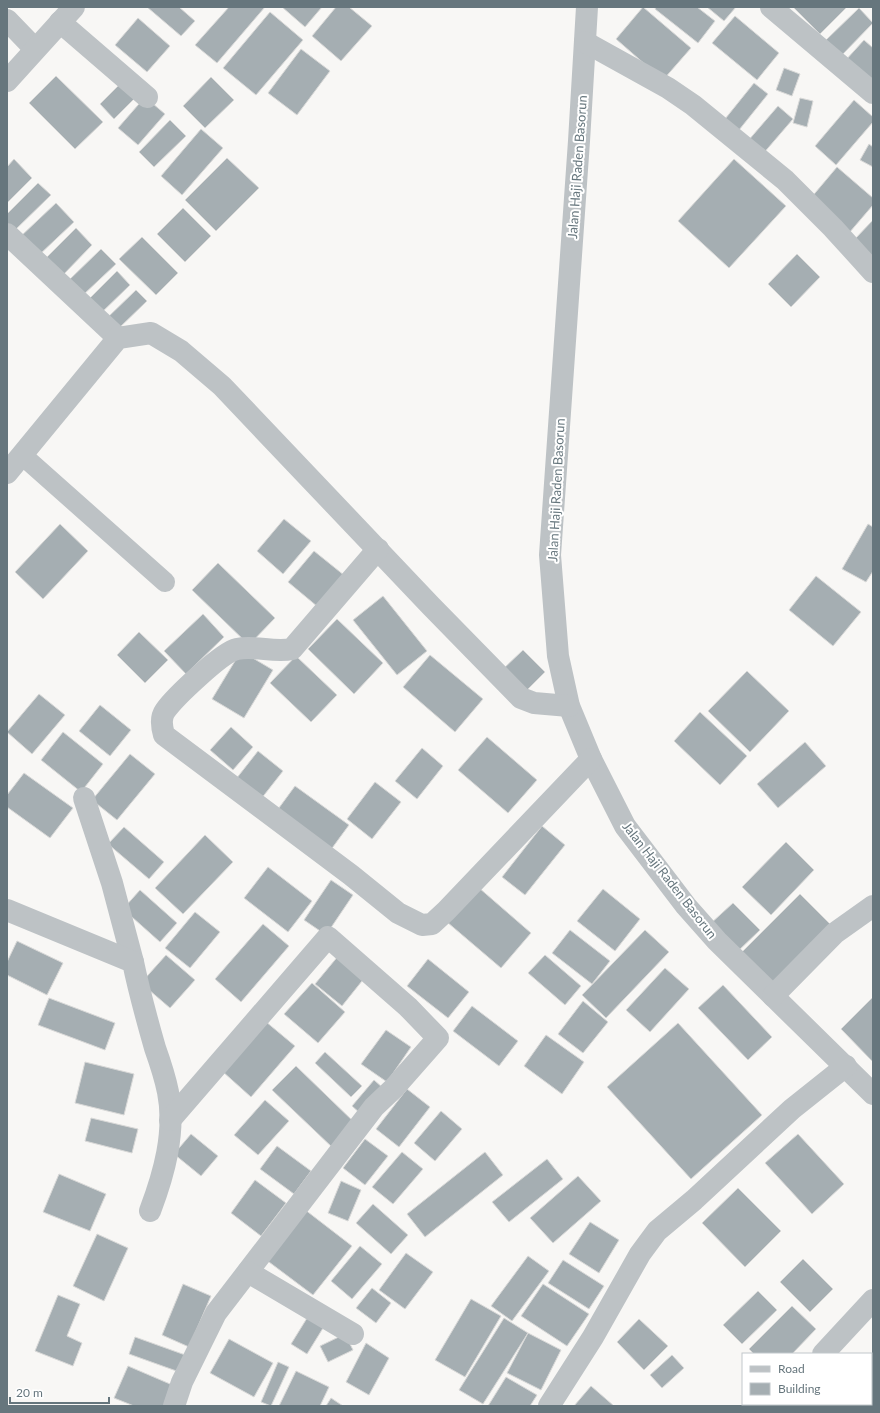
<svg xmlns="http://www.w3.org/2000/svg" width="880" height="1413" font-family="Lato,sans-serif">
<rect width="100%" height="100%" fill="#f8f7f5"/>
<g fill="#a5aeb2" stroke="#d9d9d8">
<polygon points="147,7 179,7 195,21 181,36"/>
<polygon points="229,7 265,7 217,63 195,45"/>
<polygon points="282,7 322,7 305,27"/>
<polygon points="336,7 349,7 372,26 341,61 312,36"/>
<polygon points="643,7 691,48 663,80 616,39"/>
<polygon points="656,7 697,7 715,21 698,43 655,9"/>
<polygon points="707,7 736,7 724,21"/>
<polygon points="793,7 847,7 820,34"/>
<polygon points="859,8 873,23 841,56 826,40"/>
<polygon points="270,12 303,40 256,95 223,68"/>
<polygon points="735,16 779,53 757,80 712,43"/>
<polygon points="138,18 170,46 147,72 115,45"/>
<polygon points="864,40 873,48 873,87 844,62"/>
<polygon points="301,49 330,71 297,115 268,93"/>
<polygon points="784,68 800,74 792,96 776,90"/>
<polygon points="56,76 103,122 75,149 29,103"/>
<polygon points="211,77 234,100 205,128 183,106"/>
<polygon points="121,83 136,97 114,119 100,104"/>
<polygon points="754,83 768,94 739,130 725,119"/>
<polygon points="145,97 165,114 138,145 118,128"/>
<polygon points="800,98 813,101 807,127 793,123"/>
<polygon points="854,100 873,117 873,122 836,165 815,146"/>
<polygon points="778,106 793,119 762,155 747,142"/>
<polygon points="170,120 186,136 154,167 139,152"/>
<polygon points="201,129 223,148 182,195 161,176"/>
<polygon points="869,144 873,147 873,167 860,160"/>
<polygon points="227,158 259,188 216,231 185,200"/>
<polygon points="14,159 32,178 7,203 7,167"/>
<polygon points="734,159 786,206 729,268 678,221"/>
<polygon points="837,167 873,198 873,205 849,233 810,199"/>
<polygon points="38,183 51,195 13,232 7,227 7,214"/>
<polygon points="56,203 74,222 38,256 20,237"/>
<polygon points="183,208 211,236 185,262 157,234"/>
<polygon points="873,220 873,258 854,240"/>
<polygon points="76,228 92,245 62,276 45,259"/>
<polygon points="142,237 178,273 156,295 119,259"/>
<polygon points="101,249 116,264 82,296 68,281"/>
<polygon points="797,254 820,277 791,307 768,284"/>
<polygon points="117,271 130,285 98,316 85,303"/>
<polygon points="136,290 147,301 117,330 106,319"/>
<polygon points="284,519 311,541 283,574 257,551"/>
<polygon points="60,524 88,551 43,599 15,572"/>
<polygon points="868,524 873,527 873,571 866,582 842,569"/>
<polygon points="314,551 350,580 324,612 288,582"/>
<polygon points="218,563 275,618 249,645 192,590"/>
<polygon points="816,576 861,612 833,646 789,610"/>
<polygon points="383,596 427,651 397,675 353,620"/>
<polygon points="203,614 224,637 186,674 164,651"/>
<polygon points="337,619 383,663 354,694 308,649"/>
<polygon points="139,632 168,660 145,683 117,655"/>
<polygon points="523,650 545,672 524,693 502,670"/>
<polygon points="241,651 273,670 244,718 212,699"/>
<polygon points="430,655 483,699 455,732 403,687"/>
<polygon points="296,656 337,695 311,722 270,683"/>
<polygon points="747,671 789,711 750,752 708,711"/>
<polygon points="39,694 65,715 32,754 7,732"/>
<polygon points="100,705 131,730 110,756 79,731"/>
<polygon points="700,712 747,756 720,785 674,741"/>
<polygon points="231,727 253,747 233,770 210,750"/>
<polygon points="63,732 103,764 81,792 41,760"/>
<polygon points="487,737 537,780 508,813 458,770"/>
<polygon points="805,742 826,766 778,808 757,784"/>
<polygon points="422,748 443,766 417,799 395,781"/>
<polygon points="258,751 283,771 261,799 236,779"/>
<polygon points="130,754 155,774 117,820 92,800"/>
<polygon points="24,773 73,808 50,838 7,807 7,795"/>
<polygon points="375,782 401,802 372,839 347,819"/>
<polygon points="295,786 349,825 327,855 273,816"/>
<polygon points="542,826 565,845 525,895 502,877"/>
<polygon points="124,827 164,862 149,879 108,844"/>
<polygon points="205,835 233,862 183,914 155,888"/>
<polygon points="786,842 814,870 771,915 742,887"/>
<polygon points="268,867 312,901 288,932 244,898"/>
<polygon points="331,880 353,895 326,935 304,920"/>
<polygon points="478,887 531,933 501,968 447,922"/>
<polygon points="603,889 640,919 615,951 577,921"/>
<polygon points="140,890 177,923 160,942 123,909"/>
<polygon points="800,894 832,926 772,986 740,954"/>
<polygon points="733,903 760,930 736,953 709,925"/>
<polygon points="195,912 220,932 190,968 165,948"/>
<polygon points="263,924 289,946 241,1002 215,979"/>
<polygon points="570,930 610,961 592,984 552,953"/>
<polygon points="645,930 669,952 606,1018 582,995"/>
<polygon points="17,941 63,963 47,995 7,975 7,962"/>
<polygon points="166,955 195,980 170,1008 141,983"/>
<polygon points="339,955 366,976 342,1006 315,984"/>
<polygon points="545,955 581,986 565,1005 528,973"/>
<polygon points="428,959 469,992 448,1018 407,986"/>
<polygon points="665,968 689,989 650,1032 626,1010"/>
<polygon points="312,983 345,1012 318,1043 284,1014"/>
<polygon points="723,985 772,1037 748,1060 698,1008"/>
<polygon points="873,997 873,1062 841,1029"/>
<polygon points="49,998 115,1023 105,1050 38,1025"/>
<polygon points="583,1001 608,1022 583,1053 558,1034"/>
<polygon points="472,1006 518,1041 499,1066 453,1031"/>
<polygon points="265,1021 295,1046 251,1097 222,1071"/>
<polygon points="678,1023 762,1115 691,1179 607,1087"/>
<polygon points="386,1030 411,1047 387,1082 361,1064"/>
<polygon points="546,1035 584,1062 562,1094 524,1066"/>
<polygon points="325,1052 362,1086 351,1097 315,1063"/>
<polygon points="85,1062 134,1074 124,1115 75,1103"/>
<polygon points="296,1066 357,1125 334,1149 272,1090"/>
<polygon points="374,1080 383,1088 361,1114 352,1106"/>
<polygon points="407,1089 430,1107 399,1147 376,1129"/>
<polygon points="265,1100 289,1121 258,1155 234,1135"/>
<polygon points="441,1111 462,1129 435,1161 414,1143"/>
<polygon points="91,1118 138,1129 132,1153 85,1141"/>
<polygon points="191,1134 218,1156 201,1176 174,1154"/>
<polygon points="798,1134 844,1184 812,1214 765,1163"/>
<polygon points="365,1139 388,1156 365,1185 343,1168"/>
<polygon points="277,1146 311,1171 294,1194 260,1169"/>
<polygon points="402,1152 423,1169 393,1204 372,1187"/>
<polygon points="485,1152 503,1175 425,1237 407,1214"/>
<polygon points="547,1159 563,1179 509,1222 492,1202"/>
<polygon points="59,1174 106,1194 90,1231 43,1212"/>
<polygon points="578,1176 601,1201 553,1243 530,1218"/>
<polygon points="255,1180 286,1203 261,1236 231,1213"/>
<polygon points="341,1181 361,1190 348,1221 328,1213"/>
<polygon points="738,1188 781,1231 745,1267 702,1223"/>
<polygon points="373,1204 408,1235 391,1254 356,1223"/>
<polygon points="304,1209 352,1246 313,1295 265,1259"/>
<polygon points="590,1222 619,1240 599,1273 569,1254"/>
<polygon points="97,1234 128,1248 104,1301 73,1286"/>
<polygon points="360,1246 382,1264 352,1299 331,1281"/>
<polygon points="406,1253 433,1272 405,1309 379,1290"/>
<polygon points="528,1256 549,1271 512,1321 491,1306"/>
<polygon points="803,1259 833,1289 810,1312 780,1282"/>
<polygon points="563,1260 604,1286 589,1309 548,1283"/>
<polygon points="183,1284 211,1296 189,1347 162,1335"/>
<polygon points="543,1284 589,1314 567,1346 521,1316"/>
<polygon points="372,1288 391,1303 376,1323 356,1308"/>
<polygon points="758,1291 777,1310 742,1344 723,1325"/>
<polygon points="58,1295 80,1304 67,1336 82,1343 73,1366 35,1351"/>
<polygon points="471,1299 501,1316 465,1377 435,1360"/>
<polygon points="792,1306 816,1329 792,1354 754,1354 749,1349"/>
<polygon points="312,1310 328,1320 307,1354 291,1344"/>
<polygon points="504,1318 528,1333 483,1404 459,1390"/>
<polygon points="639,1319 668,1346 644,1370 617,1342"/>
<polygon points="528,1333 561,1350 541,1390 507,1373"/>
<polygon points="345,1334 353,1350 328,1362 320,1346"/>
<polygon points="135,1337 188,1356 182,1373 129,1354"/>
<polygon points="229,1339 273,1363 254,1397 210,1373"/>
<polygon points="366,1343 389,1358 369,1395 346,1382"/>
<polygon points="672,1355 684,1368 662,1388 650,1375"/>
<polygon points="278,1362 289,1367 271,1406 261,1402"/>
<polygon points="128,1366 177,1387 168,1406 134,1406 114,1398"/>
<polygon points="296,1371 329,1387 320,1406 279,1406"/>
<polygon points="506,1377 537,1395 530,1406 488,1406"/>
<polygon points="591,1386 614,1406 574,1406"/>
<polygon points="331,1398 343,1406 326,1406"/>
<polygon points="824,1404 852,1404 856,1406 823,1406"/>
</g>
<g fill="none" stroke-linecap="round" stroke-linejoin="round">
<polyline stroke="#bdc2c5" stroke-width="20" points="22,455 165,582"/>
<g stroke="#bdc2c5" stroke-width="22">
<polyline points="587,7 579,141 550,555 558,656 569,706 591,759 625,826 686,906 717,941 873,1094"/>
<polyline points="771,7 873,93"/>
<polyline points="7,20 35,49"/>
<polyline points="60,22 147,97"/>
<polyline points="585,42 668,88 693,105 785,180 833,228 873,272"/>
<polyline points="7,81 74,7"/>
<polyline points="7,234 118,338"/>
<polyline points="7,473 118,338 151,333 181,351 222,386 431,606 521,698 534,703 569,706"/>
<path d="M378 549 292 649C274 653 255 645 237 649 222 652 174 698 165 711 160 718 162 728 164 735L351 875 398 913 422 925 432 924 446 911 591 759"/>
<polyline points="84,798 112,883 133,962"/>
<path d="M7 910 133 962C139 991 147 1020 155 1048 160 1062 165 1077 168 1092 176 1132 164 1174 150 1211"/>
<polyline points="773,996 835,933 873,906"/>
<polyline points="170,1120 328,937 408,1007 438,1038 394,1088 374,1107 216,1313 182,1382 174,1406"/>
<polyline points="248,1272 353,1334"/>
<polyline points="823,1354 873,1300"/>
<polyline points="549,1406 593,1337 640,1254 657,1231 694,1200 792,1109 846,1066"/>
<polyline points="778,1406 780,1404"/>
</g>
</g>
<g text-anchor="middle" dominant-baseline="central" stroke-width="4" stroke-linejoin="round" paint-order="stroke">
<g font-size="13" fill="#66767d" stroke="#fff">
<text transform="translate(577 167) rotate(-86)">Jalan Haji Raden Basorun</text>
<text transform="translate(556 490) rotate(-87)">Jalan Haji Raden Basorun</text>
<text transform="translate(670 880) rotate(52)">Jalan Haji Raden Basorun</text>
</g>
</g>
<rect width="880" height="1413" fill="none" stroke="#66767d" stroke-width="16"/>
<rect x="742" y="1353" width="130" height="52" fill="#ffffff" stroke="#c2c8cb"/>
<rect x="750" y="1366" width="20" height="6" fill="#bdc2c5" stroke="#c2c8cb"/>
<text x="778" y="1373" font-size="12" fill="#66767d">Road</text>
<rect x="750" y="1383" width="20" height="12" fill="#a5aeb2" stroke="#c2c8cb"/>
<text x="778" y="1393" font-size="12" fill="#66767d">Building</text>
<path d="M10 1397v6h99v-6" fill="none" stroke="#66767d" stroke-width="2"/>
<text x="16" y="1397" font-size="12" fill="#66767d" stroke="#ffffff" stroke-width="3" paint-order="stroke">20 m</text>
</svg>
